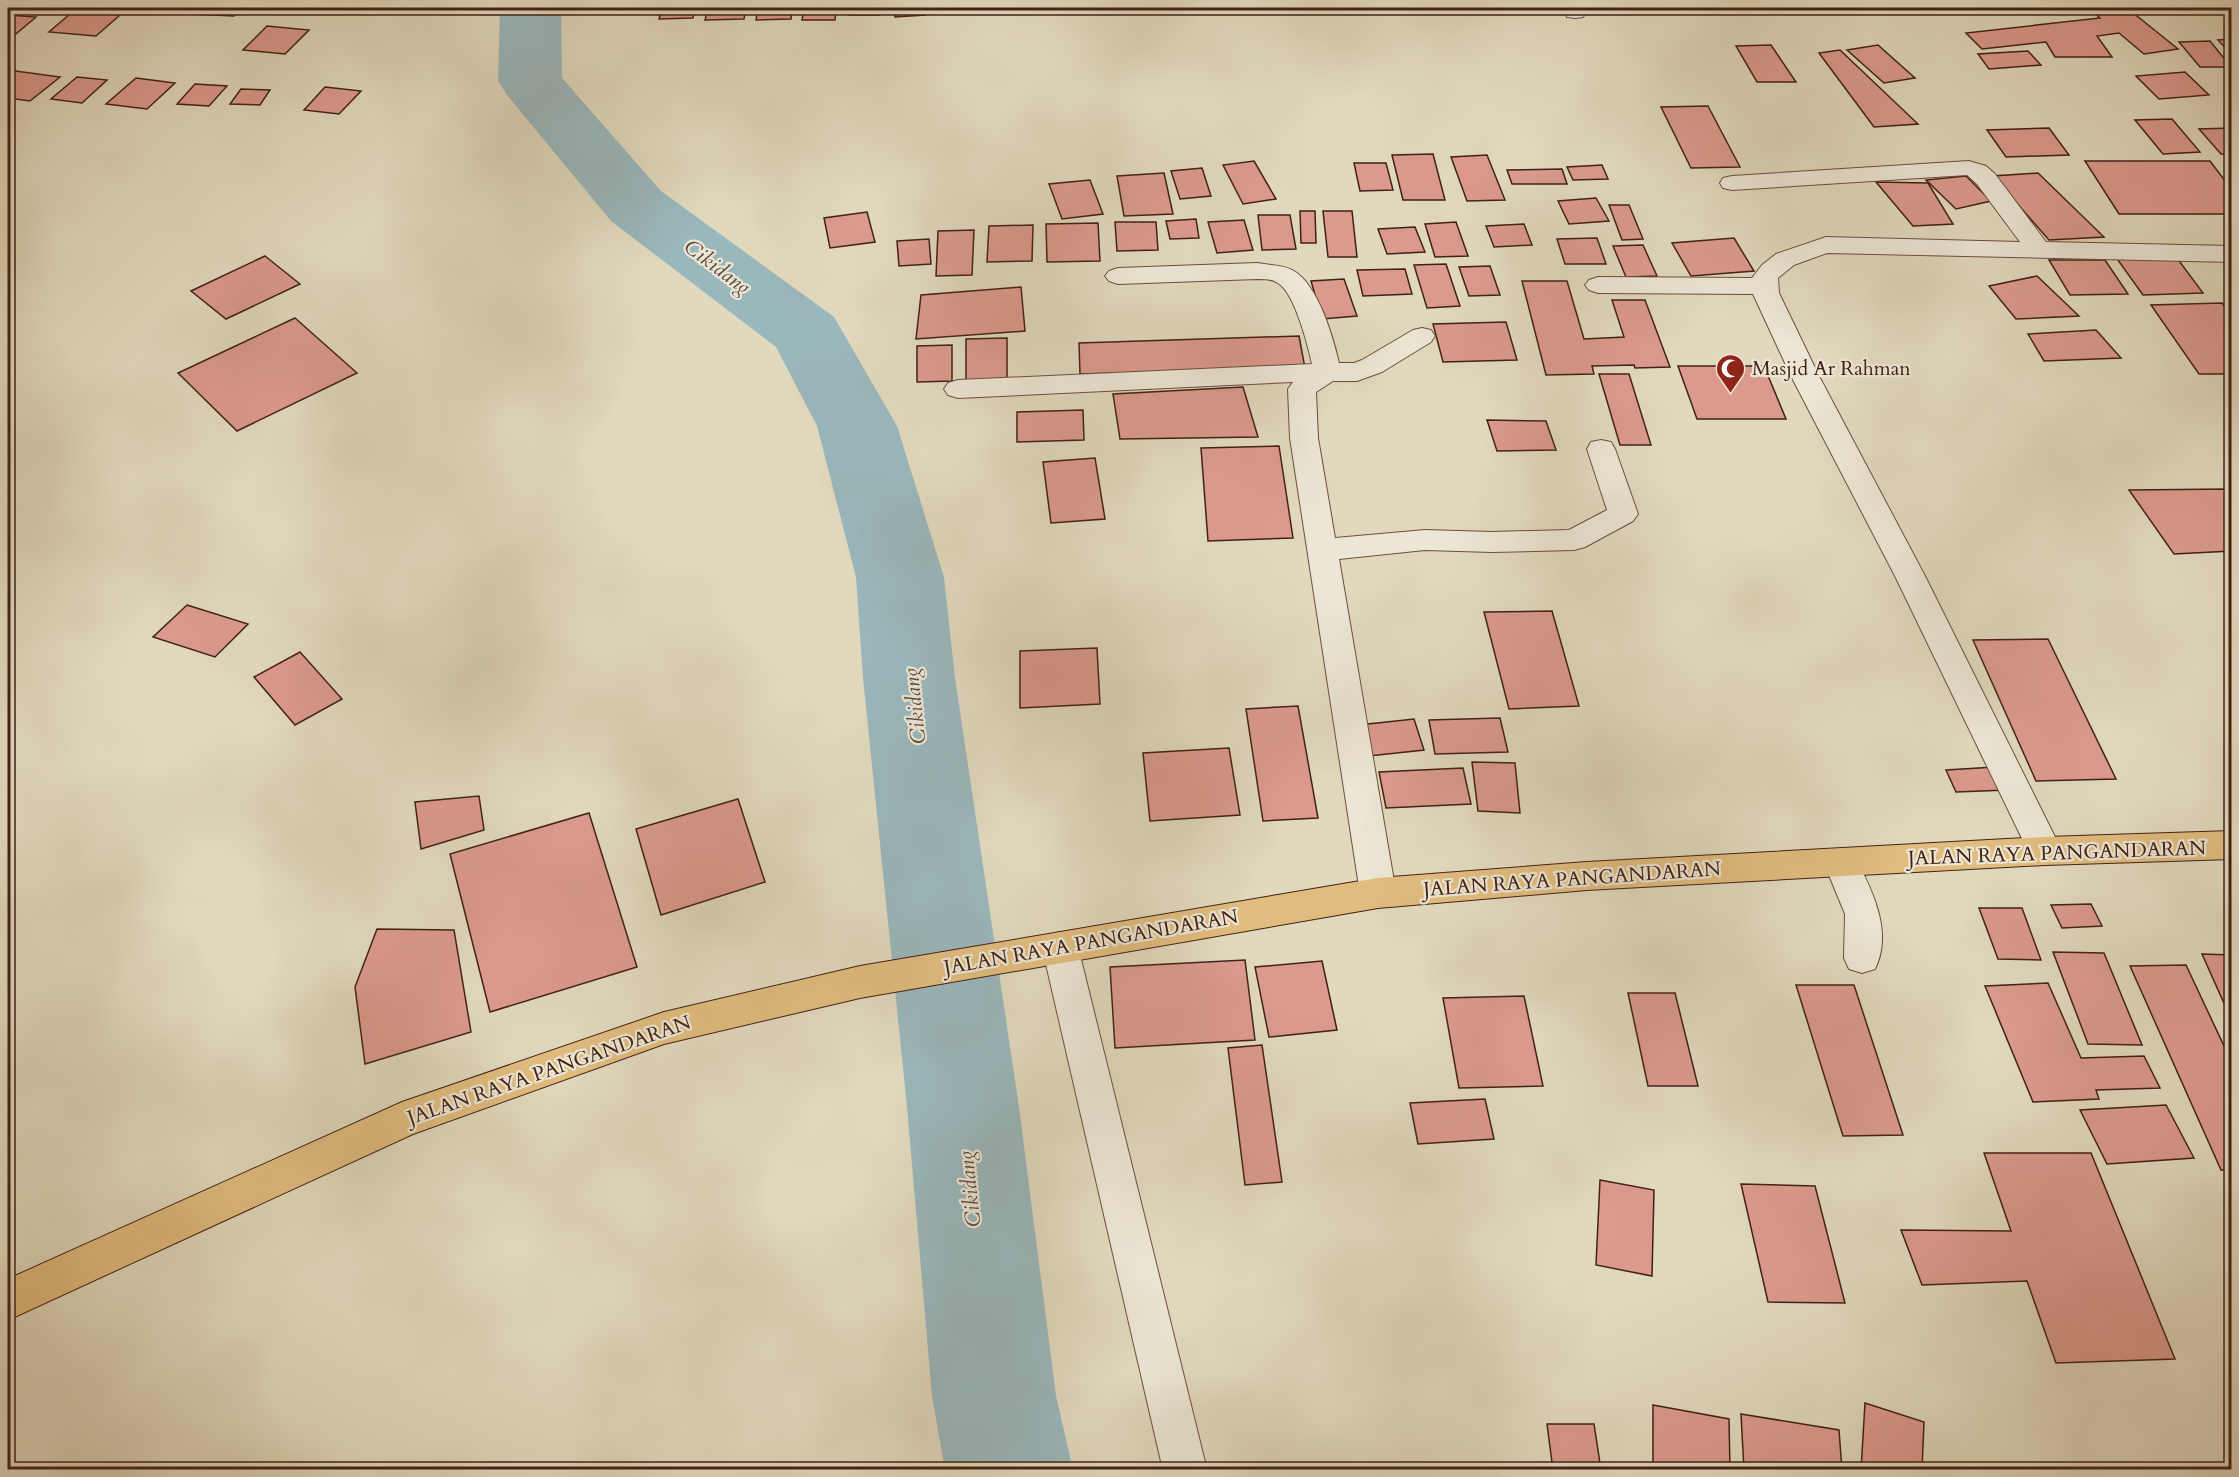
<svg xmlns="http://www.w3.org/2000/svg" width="2239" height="1477" font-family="Cardo,serif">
<rect width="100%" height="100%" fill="#e1d9be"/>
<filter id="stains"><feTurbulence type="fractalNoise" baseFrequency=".00333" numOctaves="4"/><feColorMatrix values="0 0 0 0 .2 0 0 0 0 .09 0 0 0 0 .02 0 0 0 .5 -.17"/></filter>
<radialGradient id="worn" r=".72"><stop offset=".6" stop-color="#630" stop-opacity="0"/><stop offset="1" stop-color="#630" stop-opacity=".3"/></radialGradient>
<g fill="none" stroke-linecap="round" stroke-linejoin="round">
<polygon fill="#9ab7bc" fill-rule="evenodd" points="500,8 561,8 562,78 661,191 834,317 897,426 944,577 955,678 1019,1107 1056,1396 1073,1470 945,1470 932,1396 907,1107 863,678 856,577 817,426 776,347 611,221 507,95 498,81"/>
</g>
<g fill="#db9a8e" stroke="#422114" stroke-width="1.5">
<polygon points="8,8 41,8 34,13 8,11"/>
<polygon points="77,8 128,8 96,36 49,32"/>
<polygon points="169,8 242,8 234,16 168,13"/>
<polygon points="662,8 695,8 693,18 659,19"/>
<polygon points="708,8 746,8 744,19 705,20"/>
<polygon points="758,8 792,8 791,19 756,20"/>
<polygon points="804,8 836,8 835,20 802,20"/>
<polygon points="850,8 879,8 879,15 849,15"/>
<polygon points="895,8 924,8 925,15 895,17"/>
<polygon points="2088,8 2127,8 2178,49 2144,54 2119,33 2097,36 2112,57 2055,57 2046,42 1982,49 1966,33 2100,18"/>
<polygon points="8,15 36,17 11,38 8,38"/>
<polygon points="267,26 309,30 285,54 243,50"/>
<polygon points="2232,39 2232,55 2218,40"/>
<polygon points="2210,41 2231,67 2200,67 2179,42"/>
<polygon points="1771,45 1796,82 1757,82 1736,46"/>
<polygon points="1878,45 1915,78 1884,83 1847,50"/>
<polygon points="1840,50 1918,124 1874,127 1819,53"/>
<polygon points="2028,51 2041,65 1989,69 1978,54"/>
<polygon points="8,70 60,77 30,101 8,98"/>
<polygon points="2185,72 2209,95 2159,99 2136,76"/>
<polygon points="77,77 107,80 82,103 51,99"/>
<polygon points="136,78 175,83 147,109 106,104"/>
<polygon points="195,84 227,86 209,106 177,104"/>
<polygon points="325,87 361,91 339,114 304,110"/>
<polygon points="241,89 270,90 260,105 230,104"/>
<polygon points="1708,106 1740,167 1691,168 1661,107"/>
<polygon points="2172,119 2200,152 2163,154 2135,120"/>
<polygon points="2049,128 2069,155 2006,157 1987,130"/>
<polygon points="2232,128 2232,154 2221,154 2199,129"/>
<polygon points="1433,154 1445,200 1403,200 1392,155"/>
<polygon points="1487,155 1505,200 1467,201 1451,157"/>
<polygon points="1254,161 1276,199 1243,204 1223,165"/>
<polygon points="2085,161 2210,161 2232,190 2232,214 2119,214"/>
<polygon points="1354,163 1386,163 1393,190 1360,191"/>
<polygon points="1602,165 1608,179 1573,180 1567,167"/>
<polygon points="1202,168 1211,196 1180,199 1171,171"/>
<polygon points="1562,169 1567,184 1512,184 1507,170"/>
<polygon points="1164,173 1173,214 1124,216 1117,176"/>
<polygon points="2038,173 2104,237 2049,240 1993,176"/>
<polygon points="1966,176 1991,201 1956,209 1926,180"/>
<polygon points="1090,180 1103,214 1062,219 1049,184"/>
<polygon points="1876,182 1928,183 1953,224 1913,226"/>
<polygon points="1596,198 1609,221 1569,224 1558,201"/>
<polygon points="1609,205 1629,205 1643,239 1622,240"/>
<polygon points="1300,211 1315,211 1316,243 1301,243"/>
<polygon points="1323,211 1352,211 1357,257 1328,257"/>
<polygon points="867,212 875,242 830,248 824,218"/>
<polygon points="1258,215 1290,215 1296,249 1262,250"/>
<polygon points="1196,219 1199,238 1170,239 1166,221"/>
<polygon points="1244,220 1253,250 1217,253 1208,222"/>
<polygon points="1115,222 1156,222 1158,250 1117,251"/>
<polygon points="1456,222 1468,256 1435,257 1425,224"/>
<polygon points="1098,223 1100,261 1047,262 1046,224"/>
<polygon points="1524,224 1532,245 1494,247 1486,226"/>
<polygon points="1033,225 1032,261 987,262 989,226"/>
<polygon points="1415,227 1425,252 1387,254 1378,229"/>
<polygon points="974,230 972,275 936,276 938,231"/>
<polygon points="1597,238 1606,264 1565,264 1557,239"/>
<polygon points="1734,238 1754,271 1691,276 1672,243"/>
<polygon points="929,239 931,264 899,266 897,241"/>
<polygon points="1643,245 1657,276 1626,277 1613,246"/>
<polygon points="2174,254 2203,293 2143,295 2115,256"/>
<polygon points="265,256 300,284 226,319 191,291"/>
<polygon points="2049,260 2105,260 2128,294 2070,295"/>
<polygon points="1446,264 1460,306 1427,308 1414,265"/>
<polygon points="1490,266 1500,295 1469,296 1459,267"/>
<polygon points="1405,269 1412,294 1363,296 1357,270"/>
<polygon points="2037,276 2079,316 2016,319 1989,286"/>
<polygon points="1344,279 1357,316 1322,319 1311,281"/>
<polygon points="1522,281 1567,281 1584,339 1624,337 1612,300 1645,300 1670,367 1635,368 1634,365 1592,366 1594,374 1546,375"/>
<polygon points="1021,287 1025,331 916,339 921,295"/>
<polygon points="2222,303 2232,316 2232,374 2199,374 2151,305"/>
<polygon points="295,318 357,373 237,431 178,373"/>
<polygon points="1506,322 1517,360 1443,362 1433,324"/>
<polygon points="2096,330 2121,358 2044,361 2028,334"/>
<polygon points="1299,336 1305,368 1080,374 1079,343"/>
<polygon points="1007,338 1007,380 966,382 966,339"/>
<polygon points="952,345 952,381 917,382 917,346"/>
<polygon points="1678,366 1764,366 1786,419 1697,419"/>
<polygon points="1599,374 1629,374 1651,445 1620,445"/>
<polygon points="1243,387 1258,437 1120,439 1113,394"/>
<polygon points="1083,410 1084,440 1017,442 1017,412"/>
<polygon points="1487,420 1546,421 1556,450 1497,451"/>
<polygon points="1279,446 1293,538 1208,541 1201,448"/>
<polygon points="1095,458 1105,519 1051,523 1043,462"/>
<polygon points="2229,489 2232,493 2232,551 2174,554 2129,490"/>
<polygon points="187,605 248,624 215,657 153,637"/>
<polygon points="1552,611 1579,706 1509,709 1484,612"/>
<polygon points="2048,639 2116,779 2036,781 1973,640"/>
<polygon points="1097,648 1100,704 1020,708 1020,651"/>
<polygon points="300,652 342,699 295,725 254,677"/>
<polygon points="1298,706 1318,818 1263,821 1246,709"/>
<polygon points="1500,718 1508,752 1435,754 1429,720"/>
<polygon points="1414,719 1424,750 1369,756 1359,725"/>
<polygon points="1229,748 1240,815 1150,821 1143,753"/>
<polygon points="1472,762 1515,763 1520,813 1478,811"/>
<polygon points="1995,767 2007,790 1956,792 1946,770"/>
<polygon points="1463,768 1471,804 1386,808 1379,772"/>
<polygon points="479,796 484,830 421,849 415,802"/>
<polygon points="738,799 765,882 661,915 636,829"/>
<polygon points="589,813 637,967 490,1012 450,854"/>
<polygon points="2091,904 2102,926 2062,928 2051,905"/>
<polygon points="1979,908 2022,908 2041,960 1998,959"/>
<polygon points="377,929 454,930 471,1032 365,1064 355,987"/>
<polygon points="2053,952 2104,953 2142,1045 2088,1044"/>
<polygon points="2202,954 2232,955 2232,1019 2231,1019"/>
<polygon points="1245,960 1255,1040 1115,1048 1110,967"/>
<polygon points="1322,961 1337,1030 1269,1037 1255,967"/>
<polygon points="2186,965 2232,1063 2232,1170 2221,1170 2130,966"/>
<polygon points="2048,983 2081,1058 2144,1056 2160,1088 2096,1090 2099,1099 2033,1102 1985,986"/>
<polygon points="1796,985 1854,985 1903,1135 1843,1136"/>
<polygon points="1628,993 1675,993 1698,1086 1648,1086"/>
<polygon points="1524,996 1543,1086 1459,1088 1443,998"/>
<polygon points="1262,1045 1282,1182 1245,1185 1228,1048"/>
<polygon points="1485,1099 1494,1139 1418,1144 1410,1103"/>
<polygon points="2166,1105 2194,1158 2107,1164 2080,1110"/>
<polygon points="1984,1153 2091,1153 2175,1359 2056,1363 2027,1281 1922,1285 1901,1230 2011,1231"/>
<polygon points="1600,1180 1654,1190 1652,1276 1596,1265"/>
<polygon points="1741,1184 1815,1186 1845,1303 1768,1302"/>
<polygon points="1865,1403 1924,1422 1922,1470 1861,1470"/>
<polygon points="1653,1405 1729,1419 1730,1470 1653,1470"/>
<polygon points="1741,1414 1839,1430 1842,1470 1744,1470"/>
<polygon points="1547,1424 1594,1424 1601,1470 1553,1470"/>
</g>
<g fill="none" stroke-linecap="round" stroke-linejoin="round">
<defs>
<g id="minor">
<polygon points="1564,8 1584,8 1586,12 1583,17 1575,18 1567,17"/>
<polygon points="1969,161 1986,166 1995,174 2046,242 2232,246 2232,262 1827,253 1794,265 1778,278 1779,293 1819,376 1925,576 2062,851 2057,861 2045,865 2033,861 2028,851 1895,576 1791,376 1753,294 1598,293 1589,290 1585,285 1589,280 1598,277 1752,278 1762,265 1776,254 1826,237 2020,242 1977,184 1967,175 1732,190 1723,188 1720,183 1723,178 1732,176"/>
<path d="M1257 263C1268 265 1285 265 1294 271 1318 285 1333 337 1339 363H1354L1362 360 1413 330 1422 328 1431 330 1435 336 1431 342 1382 372 1357 381H1333L1316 392 1318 438 1335 538 1425 530 1492 532 1569 530 1607 510 1587 449 1591 442 1601 440 1611 442 1615 449 1638 514 1633 521 1585 547 1574 550 1492 552 1425 550 1339 559 1396 893 1391 903 1378 908 1365 903 1360 893 1290 438 1288 389 1293 382 958 398 948 395 944 389 948 383 958 380 1312 364C1308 346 1294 289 1276 282 1271 279 1263 279 1257 279L1118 284 1109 281 1105 276 1109 271 1118 268Z"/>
<path d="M1841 849 1853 853C1871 888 1894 931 1875 969L1862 973 1849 969 1844 958 1845 914 1824 863 1829 853Z"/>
<polygon points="1060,932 1073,936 1078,947 1207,1470 1163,1470 1042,947 1047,936"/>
</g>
<polygon id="highway" points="2232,831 2232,859 2045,865 1587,890 1378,908 860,998 664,1044 413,1134 8,1320 8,1279 402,1102 664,1012 860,966 1378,878 1587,862 2045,837"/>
</defs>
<use href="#minor" stroke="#6a4f3e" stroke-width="2"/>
<use href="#highway" stroke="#422114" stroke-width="2"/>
<use href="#minor" fill="#ece6d5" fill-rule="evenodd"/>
<use href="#highway" fill="#e0bc7f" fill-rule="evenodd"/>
</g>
<defs>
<symbol id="mosque-pin" viewBox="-11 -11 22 30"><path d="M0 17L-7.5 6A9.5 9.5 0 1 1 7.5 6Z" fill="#8f2418" stroke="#ece6d5"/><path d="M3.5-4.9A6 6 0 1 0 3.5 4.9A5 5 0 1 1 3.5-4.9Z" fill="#fff"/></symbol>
</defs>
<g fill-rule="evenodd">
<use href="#mosque-pin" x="1714" y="352" width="33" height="45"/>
</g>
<g text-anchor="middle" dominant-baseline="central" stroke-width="4.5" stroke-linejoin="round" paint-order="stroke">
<g font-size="20" fill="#422114" stroke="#ece6d5" text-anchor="start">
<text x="1752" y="368">Masjid Ar Rahman</text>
</g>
<g font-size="20" fill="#422114" stroke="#ece6d5">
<text transform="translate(2057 853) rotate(-2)">JALAN RAYA PANGANDARAN</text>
<text transform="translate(1572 879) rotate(-4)">JALAN RAYA PANGANDARAN</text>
<text transform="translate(1091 942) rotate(-10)">JALAN RAYA PANGANDARAN</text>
<text transform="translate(549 1070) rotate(-19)">JALAN RAYA PANGANDARAN</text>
</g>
<g font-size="21" font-style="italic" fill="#58463e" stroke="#ece6d5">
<text transform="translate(717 267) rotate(37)">Cikidang</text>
<text transform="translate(915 706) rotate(-96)">Cikidang</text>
<text transform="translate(970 1189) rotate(-96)">Cikidang</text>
</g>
</g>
<rect width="2239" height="1477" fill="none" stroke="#e1d9be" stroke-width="30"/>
<rect x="9" y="9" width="2221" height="1459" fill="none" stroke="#422114" stroke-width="3"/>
<rect x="15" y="15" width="2209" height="1447" fill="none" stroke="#422114" stroke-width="1.5"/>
<rect width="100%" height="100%" filter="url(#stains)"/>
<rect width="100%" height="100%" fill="url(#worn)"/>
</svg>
